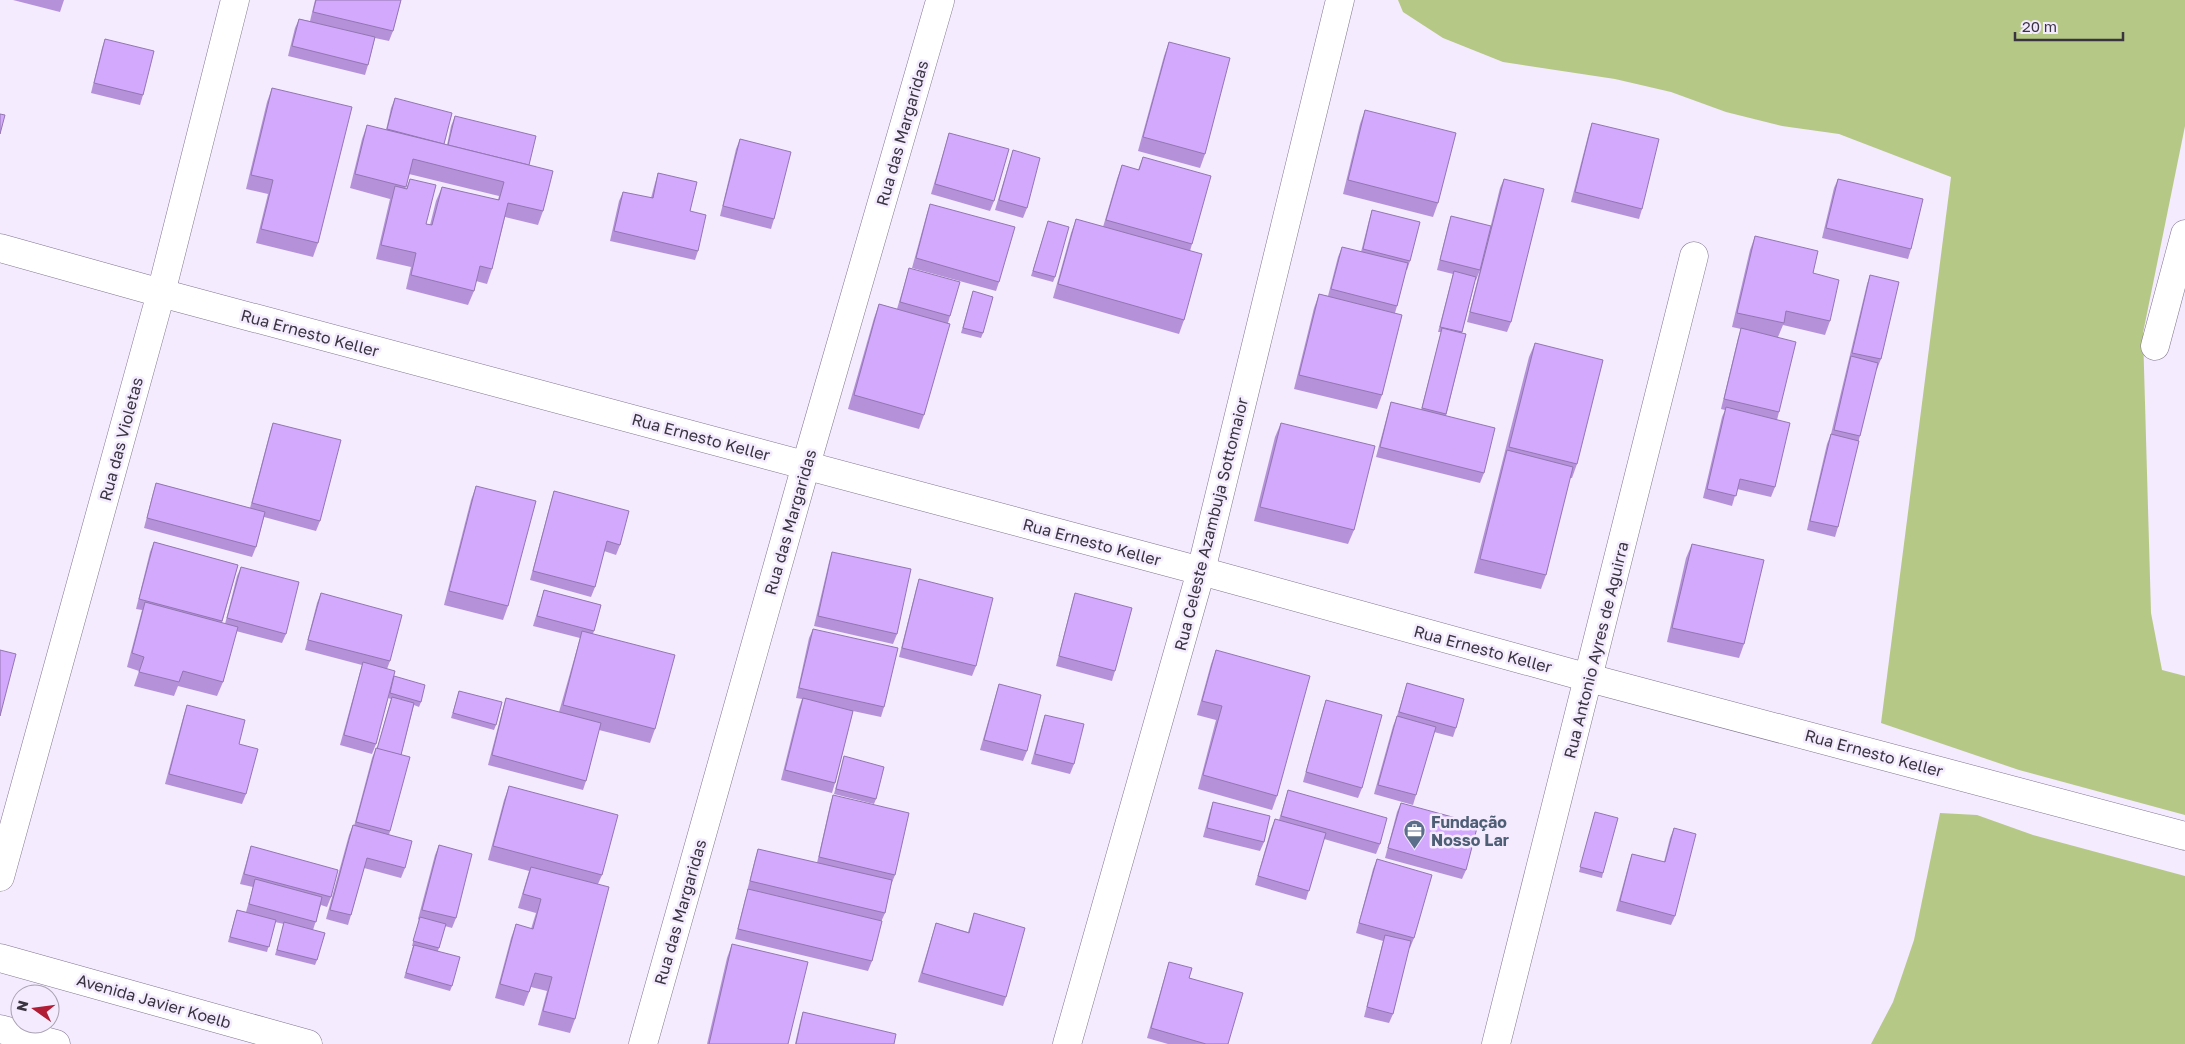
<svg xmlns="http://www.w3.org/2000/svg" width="2185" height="1044" font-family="'Golos Text',sans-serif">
<rect width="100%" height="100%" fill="#f4ebfe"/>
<g fill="#b6c885">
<polygon points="1398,0 2185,0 2185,126 2143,333 2151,613 2162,670 2185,676 2185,815 2019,770 1881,723 1951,177 1839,134 1782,126 1726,112 1671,92 1615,79 1503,62 1443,38 1403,12"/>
<polygon points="1940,813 1977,815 2033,835 2185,876 2185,1044 1871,1044 1893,1002 1914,940"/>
</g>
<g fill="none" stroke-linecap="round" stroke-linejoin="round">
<defs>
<g id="minor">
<polyline points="0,248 161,293 1201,571 1589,678 2185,836"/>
<polyline points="2155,346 2185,234"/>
<polyline points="0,877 161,293 235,0"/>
<polyline points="0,958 308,1044"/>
<polyline points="0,1029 56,1044"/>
<polyline points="643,1044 806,465 940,1"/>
<polyline points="1067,1044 1201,571 1340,0"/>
<polyline points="1496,1044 1694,256"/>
</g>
</defs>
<use href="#minor" stroke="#817490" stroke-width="29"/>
<use href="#minor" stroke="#fff" stroke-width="28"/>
</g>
<g fill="#b591da" fill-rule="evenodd">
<polygon points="13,0 64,0 60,12"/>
<polygon points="315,0 401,0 393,31 389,41 375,38 368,65 365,75 288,56 295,28 299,19 310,21"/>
<polygon points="105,39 143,95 140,105 91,93 102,48"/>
<polygon points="1169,42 1205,154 1200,168 1138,151 1164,56"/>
<polygon points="272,88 318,243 313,257 256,243 268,194 246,189 267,102"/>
<path d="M395 98 444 144 447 145 451 126 455 116 529 165 543 211 538 225 505 217 492 269 487 284 476 281 474 291 468 305 406 289 411 267 376 259 390 199 350 188 362 139 367 125 386 130 391 108ZM409 174 499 196 498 200 442 187 436 201 430 225 426 224 410 179 406 189H405Z"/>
<polygon points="1365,110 1438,203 1433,217 1343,194 1360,124"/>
<polygon points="1592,123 1642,209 1639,219 1571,202 1589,132"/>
<polygon points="949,133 994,201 990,211 931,194"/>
<polygon points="740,139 774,219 771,229 720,216 736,149"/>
<polygon points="1013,150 1027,208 1023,218 995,210"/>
<polygon points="1143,157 1192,244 1190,251 1184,320 1179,334 1053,298 1071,233 1076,219 1103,227 1117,179 1122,165 1138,170"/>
<polygon points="658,173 690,211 698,251 695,260 610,241 619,201 623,192 651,198 655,183"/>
<polygon points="1504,179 1511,322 1507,332 1467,322 1500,188"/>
<polygon points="1838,179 1911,249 1908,259 1822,238 1834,188"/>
<polygon points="930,204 999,282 996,291 912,268 927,213"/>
<polygon points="1372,210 1410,261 1407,270 1406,270 1397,306 1395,313 1382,395 1377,409 1294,389 1314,308 1319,294 1328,296 1338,257 1342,247 1361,252 1369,220"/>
<polygon points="1451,216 1480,270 1476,280 1475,280 1462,333 1466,334 1446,416 1484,473 1480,483 1376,457 1388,412 1391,402 1421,410 1441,332 1438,332 1453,274 1437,270 1448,226"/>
<polygon points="1048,221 1055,277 1053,282 1031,276"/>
<polygon points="1755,236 1813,273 1830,321 1825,335 1783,325 1778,337 1779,412 1777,420 1775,487 1771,497 1737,489 1732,506 1703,498 1722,417 1725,410 1721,409 1738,338 1741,329 1732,327 1750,250"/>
<polygon points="909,268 950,316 948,323 924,415 919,429 848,409 874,318 879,304 897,309"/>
<polygon points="1870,275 1881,359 1877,369 1876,369 1838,527 1835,537 1807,530 1827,444 1831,434 1867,284"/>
<polygon points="973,291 983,333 981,338 961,333"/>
<polygon points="1535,343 1577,464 1572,478 1570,478 1546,575 1541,589 1474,573 1529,357"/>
<polygon points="273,423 320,521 316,531 264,517 256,547 252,557 144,528 153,493 156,483 250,508 270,432"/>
<polygon points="1281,423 1354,530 1348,544 1254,521 1275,437"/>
<polygon points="476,486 508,606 503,620 444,605 471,500"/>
<polygon points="554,491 620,545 616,555 604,551 595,587 591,597 530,580 551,501"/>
<polygon points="154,542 238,565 222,623 225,624 237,576 241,567 286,634 282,643 236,631 223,682 217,696 178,686 174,696 134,686 139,671 127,667 142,610 136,609 150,552"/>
<polygon points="1692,544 1744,644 1739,658 1667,642 1686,558"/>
<polygon points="832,552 897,634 893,644 814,626 829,562"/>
<polygon points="919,579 976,666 972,676 899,657 916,589"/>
<polygon points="544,590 601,605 593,634 655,729 650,743 599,730 586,781 583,790 488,765 503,708 506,698 559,712 580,638 533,626"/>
<polygon points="321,593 390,661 387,669 376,744 372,754 340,745 360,672 362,665 305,650 317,603"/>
<polygon points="1075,593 1115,671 1112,681 1056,666 1072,603"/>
<polygon points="813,629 884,707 881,717 853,711 835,783 832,793 781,780 799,708 802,699 796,698 809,638"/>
<polygon points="1216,650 1277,796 1272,810 1198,789 1216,720 1197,715 1211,664"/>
<polygon points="394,676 421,702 419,707 414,705 401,755 390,831 389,835 405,868 401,878 364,868 351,915 348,925 326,919 349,835 353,825 354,826 372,758 376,748 377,749 391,699 388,698"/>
<polygon points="1407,683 1456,728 1453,737 1434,732 1416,795 1413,805 1374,794 1393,726 1397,716"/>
<polygon points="999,684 1027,751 1023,761 980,750 996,694"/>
<polygon points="459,691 496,725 494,730 451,718"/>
<polygon points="1326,700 1362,788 1358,798 1303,782 1323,709"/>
<polygon points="187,705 239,744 246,794 242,804 165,784 184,714"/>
<polygon points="1045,715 1074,764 1070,774 1031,764 1042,724"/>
<polygon points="844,756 876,799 874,804 834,794"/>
<polygon points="509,786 602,875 598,884 575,1019 570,1033 538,1025 547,991 531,987 524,1006 495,998 511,938 516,924 531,929 536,913 518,908 526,881 529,871 488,860 504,800"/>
<polygon points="1288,790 1380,844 1376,854 1324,839 1306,900 1255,885 1271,829 1275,819 1279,820"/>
<polygon points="833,795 895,875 891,885 885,913 881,922 872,961 868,971 735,939 745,899 748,891 747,891 755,859 758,849 817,863 830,805"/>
<polygon points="1213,802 1264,842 1260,851 1203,837 1210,811"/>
<polygon points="1401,803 1466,870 1462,879 1385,858 1397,812"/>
<polygon points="1595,812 1603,873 1602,878 1579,872"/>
<polygon points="1674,828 1675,916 1671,925 1616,911 1629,863 1632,854 1664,862 1670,838"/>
<polygon points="439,845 456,918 452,928 445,926 438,951 452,986 450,991 404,978 413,946 412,946 419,920 418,919 435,855"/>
<polygon points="251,846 331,897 327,907 321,905 313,930 317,960 315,965 275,955 284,924 275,922 267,952 228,942 237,910 246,912 253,887 240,884 248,856"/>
<polygon points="1377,859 1414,938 1410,948 1409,948 1393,1014 1389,1023 1364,1017 1383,941 1356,933 1373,869"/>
<polygon points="974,913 1006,997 1003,1006 918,982 936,923 968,932"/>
<polygon points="732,944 788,1044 707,1044 727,958"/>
<polygon points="1169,962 1189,978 1228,1044 1168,1044 1147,1038 1166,972"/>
<polygon points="803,1012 894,1044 795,1044 800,1022"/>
</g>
<g fill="#d2a9fd" stroke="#9376b1">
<polygon points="316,0 401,0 393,31 313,12"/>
<polygon points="299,19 375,37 368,65 292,46"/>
<polygon points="105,39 154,51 143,95 94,83"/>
<polygon points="1169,42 1230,58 1205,154 1143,137"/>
<polygon points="272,88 352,107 318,243 261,229 273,180 251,175"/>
<polygon points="395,98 452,113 444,144 387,129"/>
<polygon points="1365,110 1456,133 1438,203 1348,180"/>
<polygon points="0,114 5,115 0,134"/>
<polygon points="455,116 536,136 529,165 448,145"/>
<polygon points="1592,123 1659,139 1642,209 1575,192"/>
<polygon points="367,125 553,171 543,211 508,203 492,269 480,266 474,291 411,275 416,253 381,245 395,186 407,189 410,179 436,185 426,224 432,225 442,187 499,200 504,182 413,159 406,187 355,174"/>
<polygon points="949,133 1009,149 994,201 935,184"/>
<polygon points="740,139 791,152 774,219 723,206"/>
<polygon points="1013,150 1040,158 1027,208 999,200"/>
<polygon points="1143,157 1211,176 1192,244 1106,220 1122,165 1139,170"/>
<polygon points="658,173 697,182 690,211 706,215 698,251 614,231 623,192 653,198"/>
<polygon points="1504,179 1544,189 1511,322 1470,312"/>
<polygon points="1838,179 1923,199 1911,249 1826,228"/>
<polygon points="930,204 1015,227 999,282 916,258"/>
<polygon points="1372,210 1420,222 1410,261 1363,249"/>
<polygon points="1451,216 1491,226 1480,270 1440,260"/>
<polygon points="1076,219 1202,254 1184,320 1058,284"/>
<polygon points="1048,221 1069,227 1055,277 1033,271"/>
<polygon points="1755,236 1818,251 1813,273 1839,280 1830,321 1786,311 1784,323 1737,313"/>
<polygon points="1342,247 1408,263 1397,306 1331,289"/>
<polygon points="909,268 960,282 950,316 900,302"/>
<polygon points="1454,271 1476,277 1462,332 1440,327"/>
<polygon points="1870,275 1899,282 1881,359 1852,353"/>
<polygon points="973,291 993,297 983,333 963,328"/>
<polygon points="1319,294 1402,315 1382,395 1299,375"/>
<polygon points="879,304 950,324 924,415 854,395"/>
<polygon points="1442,328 1466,334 1446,414 1422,408"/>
<polygon points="1741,328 1796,342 1779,412 1724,399"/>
<polygon points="1535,343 1603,360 1577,464 1509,447"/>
<polygon points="1851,356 1878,363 1860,436 1834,430"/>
<polygon points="1391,402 1495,428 1484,473 1380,447"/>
<polygon points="1726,407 1790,423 1775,487 1740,479 1736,496 1707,489"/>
<polygon points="273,423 341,440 320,521 252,503"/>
<polygon points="1281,423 1375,446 1354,530 1260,507"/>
<polygon points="1831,434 1859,441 1838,527 1810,521"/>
<polygon points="1507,450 1573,467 1546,575 1480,559"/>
<polygon points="156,483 265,512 256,547 147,518"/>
<polygon points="476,486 536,501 508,606 449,591"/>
<polygon points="554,491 629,511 620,545 607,541 595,587 533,571"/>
<polygon points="154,542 238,565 222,621 139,599"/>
<polygon points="1692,544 1764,560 1744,644 1672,628"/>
<polygon points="832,552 911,569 897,634 818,616"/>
<polygon points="241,567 299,582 286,634 227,618"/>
<polygon points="919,579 993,598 976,666 902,648"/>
<polygon points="544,590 601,605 594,631 537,616"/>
<polygon points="321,593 402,615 390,661 308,640"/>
<polygon points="1075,593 1132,608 1115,671 1059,656"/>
<polygon points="145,602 238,627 223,682 183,671 179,682 139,672 144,657 132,653"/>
<polygon points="813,629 898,648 884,707 799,688"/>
<polygon points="582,631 675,655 655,729 563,705"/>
<polygon points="0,650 16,654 0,716"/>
<polygon points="1216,650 1310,676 1277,796 1203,775 1222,706 1202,701"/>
<polygon points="363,662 395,671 376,744 344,735"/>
<polygon points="394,676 425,685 421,702 390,693"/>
<polygon points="1407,683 1464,699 1456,728 1399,712"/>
<polygon points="999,684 1041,695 1027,751 984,740"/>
<polygon points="459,691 502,702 496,725 453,713"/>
<polygon points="392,697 414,703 401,755 377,749"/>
<polygon points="506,698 601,723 586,781 492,755"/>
<polygon points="803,698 853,711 835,783 785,770"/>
<polygon points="1326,700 1382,715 1362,788 1306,772"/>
<polygon points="187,705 245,720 239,744 258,749 246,794 169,774"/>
<polygon points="1045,715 1084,724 1074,764 1035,754"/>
<polygon points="1397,716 1436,727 1416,795 1378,785"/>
<polygon points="376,748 410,757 390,831 356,822"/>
<polygon points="844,756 884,767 876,799 836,789"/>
<polygon points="509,786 618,815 602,875 493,846"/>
<polygon points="1288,790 1387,818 1380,844 1281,816"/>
<polygon points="833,795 909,813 895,875 819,857"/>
<polygon points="1213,802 1270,816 1264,842 1207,828"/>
<polygon points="1401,803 1478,824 1466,870 1388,848"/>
<polygon points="1595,812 1618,818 1603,873 1580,867"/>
<polygon points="1275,819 1326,833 1309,891 1258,876"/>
<polygon points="353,825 412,841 405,868 367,858 351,915 330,910"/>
<polygon points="1674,828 1696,834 1675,916 1620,901 1632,854 1665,862"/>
<polygon points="439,845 472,854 456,918 422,910"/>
<polygon points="251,846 338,870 331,897 244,874"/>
<polygon points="758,849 892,880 885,913 750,881"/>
<polygon points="1377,859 1432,875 1414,938 1359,923"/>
<polygon points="531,867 609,887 575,1019 543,1011 552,977 535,973 529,992 500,984 516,924 533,929 541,899 523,894"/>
<polygon points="255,879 322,897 316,922 249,904"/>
<polygon points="748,889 882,921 872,961 738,929"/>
<polygon points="237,910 276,920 269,947 230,937"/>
<polygon points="974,913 1025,928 1006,997 922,973 936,923 969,933"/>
<polygon points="420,917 446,924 439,948 413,941"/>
<polygon points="284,922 325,933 317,960 277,950"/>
<polygon points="1385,935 1411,941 1393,1014 1367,1007"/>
<polygon points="732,944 808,962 788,1044 709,1044"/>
<polygon points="414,945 460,957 452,986 406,973"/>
<polygon points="1169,962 1192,968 1189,978 1243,993 1228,1044 1206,1044 1151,1028"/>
<polygon points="803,1012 896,1034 894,1044 796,1044"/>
</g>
<defs>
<symbol id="office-pin" viewBox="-11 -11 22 30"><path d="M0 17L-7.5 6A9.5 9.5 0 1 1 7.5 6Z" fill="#5c6f8a" stroke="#f4ebfe"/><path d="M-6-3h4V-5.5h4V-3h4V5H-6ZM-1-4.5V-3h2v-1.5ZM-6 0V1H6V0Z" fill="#fff"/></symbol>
</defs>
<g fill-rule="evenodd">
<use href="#office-pin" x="1402" y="818" width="25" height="34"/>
</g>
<g text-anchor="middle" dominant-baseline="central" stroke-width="5" stroke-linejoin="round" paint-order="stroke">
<g font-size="16" fill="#393440" stroke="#f4ebfe">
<text transform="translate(902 133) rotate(-74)">Rua das Margaridas</text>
<text transform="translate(310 333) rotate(15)">Rua Ernesto Keller</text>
<text transform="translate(701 437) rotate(15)">Rua Ernesto Keller</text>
<text transform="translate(121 439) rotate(-75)">Rua das Violetas</text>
<text transform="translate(790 522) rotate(-74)">Rua das Margaridas</text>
<text transform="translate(1211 524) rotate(-76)">Rua Celeste Azambuja Sottomaior</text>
<text transform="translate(1092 542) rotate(15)">Rua Ernesto Keller</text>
<text transform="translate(1483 649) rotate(15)">Rua Ernesto Keller</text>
<text transform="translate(1596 650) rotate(-76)">Rua Antonio Ayres de Aguirra</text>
<text transform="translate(1874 753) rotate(15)">Rua Ernesto Keller</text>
<text transform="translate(680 912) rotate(-74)">Rua das Margaridas</text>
<text transform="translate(154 1001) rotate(16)">Avenida Javier Koelb</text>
</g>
<g font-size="16" font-weight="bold" fill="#4e5e75" stroke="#f4ebfe" text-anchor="start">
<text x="1431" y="822">Fundação<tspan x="1431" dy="18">Nosso Lar</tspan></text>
</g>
</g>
<g transform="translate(35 1009) rotate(284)"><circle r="24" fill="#f4ebfe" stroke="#a9a2b2"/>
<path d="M0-4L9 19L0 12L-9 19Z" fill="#b01d34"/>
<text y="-8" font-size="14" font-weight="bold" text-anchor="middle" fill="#393440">N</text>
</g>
<path d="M2015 32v8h108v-8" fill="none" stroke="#393440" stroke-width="2.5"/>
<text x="2022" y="32" font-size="15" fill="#393440" stroke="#f4ebfe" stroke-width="4" paint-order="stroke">20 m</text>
</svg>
